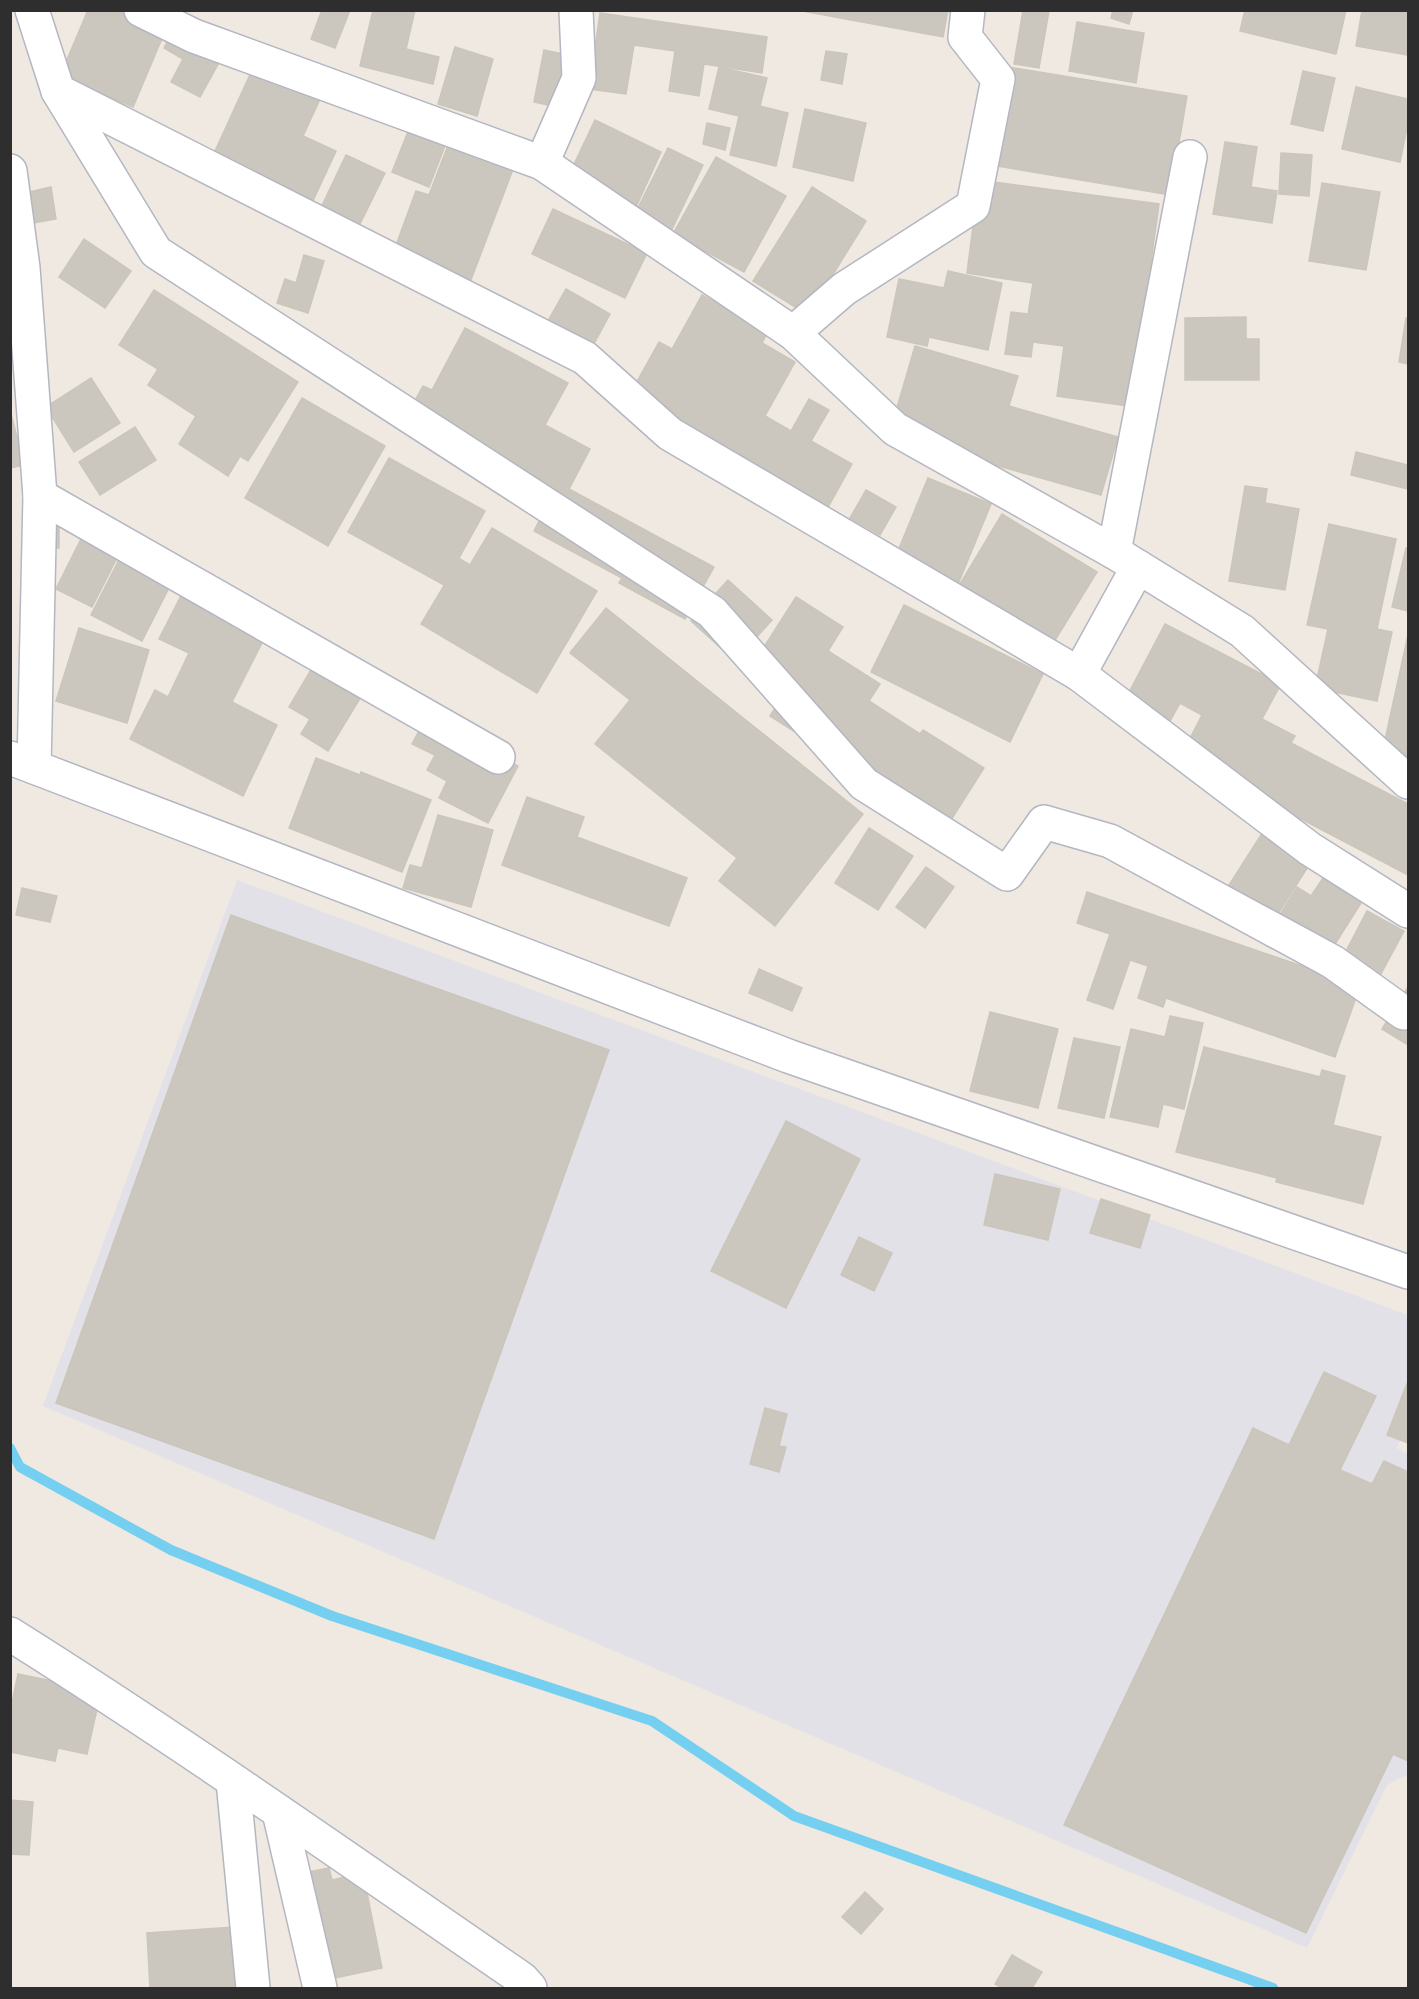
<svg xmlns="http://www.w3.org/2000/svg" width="1419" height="1999" font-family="'Exo 2',sans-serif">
<rect width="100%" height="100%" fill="#efe9e1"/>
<polygon fill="#e3e1e8" points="237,880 1408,1315 1408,1420 1397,1448 1408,1454 1408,1774 1387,1785 1307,1948 43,1406"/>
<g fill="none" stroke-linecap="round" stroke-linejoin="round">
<polyline stroke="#75cff0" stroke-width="10" points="10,1448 20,1467 171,1550 332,1616 652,1721 794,1816 1273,1988"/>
</g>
<g fill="#cbc7bf" stroke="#cbc5ba" stroke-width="1.5">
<polygon points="88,10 174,10 133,107 60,76"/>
<polygon points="322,10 350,10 335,48 311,39"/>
<polygon points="373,10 415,10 406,49 439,57 433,84 360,66"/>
<polygon points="797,10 948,10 943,37"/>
<polygon points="1023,10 1049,11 1039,68 1014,64"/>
<polygon points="1113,10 1133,10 1129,24 1111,18"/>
<polygon points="1245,10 1346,10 1336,54 1240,31"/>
<polygon points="1362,10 1408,10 1408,55 1356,46"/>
<polygon points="183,13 232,39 200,97 171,82 183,59 164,48"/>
<polygon points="600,13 767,37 762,73 704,64 699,96 669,91 675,51 634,45 626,94 589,89"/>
<polygon points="1077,22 1144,33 1136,83 1069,71"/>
<polygon points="455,47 493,59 477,116 438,104"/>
<polygon points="544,50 578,57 566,109 534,102"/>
<polygon points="826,51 847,54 842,84 821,80"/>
<polygon points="259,55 326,86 303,136 336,151 311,205 211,160"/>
<polygon points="989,64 1187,96 1170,195 973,162"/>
<polygon points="719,67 767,78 760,106 788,113 776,166 730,155 739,116 709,109"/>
<polygon points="1303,71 1335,78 1323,131 1291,124"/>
<polygon points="1356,87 1408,99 1408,123 1400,162 1342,149"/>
<polygon points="805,109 866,123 853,181 793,167"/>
<polygon points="595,120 661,152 636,207 569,175"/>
<polygon points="707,123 730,128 725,150 703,144"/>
<polygon points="411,124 448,138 429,187 392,172"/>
<polygon points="450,140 515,164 469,285 392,256 416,191 429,195"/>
<polygon points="1225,142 1257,147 1251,187 1277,191 1272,223 1213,214"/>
<polygon points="668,148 703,165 671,231 635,214"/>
<polygon points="1281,153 1312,155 1309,196 1279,194"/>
<polygon points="346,155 385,173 357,230 319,212"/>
<polygon points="716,157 786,196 744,272 673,234"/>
<polygon points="979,180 1159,204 1145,305 1142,408 1057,396 1064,346 1033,342 1031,357 1005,354 1011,312 1028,314 1033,283 967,273"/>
<polygon points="1322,183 1380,192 1366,270 1309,261"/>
<polygon points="51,187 56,219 34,223 29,192"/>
<polygon points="812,187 866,221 832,276 845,285 821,323 753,281"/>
<polygon points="553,209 647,253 625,298 532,254"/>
<polygon points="84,239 131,271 105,308 59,277"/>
<polygon points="304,255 324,261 308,313 277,303 285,279 296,283"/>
<polygon points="948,271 1002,283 988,350 929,337 927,346 887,337 899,279 944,288"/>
<polygon points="566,289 610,314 589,353 544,328"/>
<polygon points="154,290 298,382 248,461 240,456 228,476 179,444 196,416 148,385 158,369 119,345"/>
<polygon points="702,295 768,332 762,343 795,362 765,416 791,431 809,399 829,410 811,441 852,464 827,509 629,396 659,342 672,349"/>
<polygon points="1246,317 1246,339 1259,339 1259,380 1185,380 1185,318"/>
<polygon points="1406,318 1408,318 1408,364 1399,362"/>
<polygon points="465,328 568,383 545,425 590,449 569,489 714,567 685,619 619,583 622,578 534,531 546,508 399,430 423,386 432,390"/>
<polygon points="915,346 1018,376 1009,406 1118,437 1101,495 889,435"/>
<polygon points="91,378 120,423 74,452 46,407"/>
<polygon points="302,398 385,446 328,546 245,498"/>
<polygon points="10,410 24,465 10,468"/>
<polygon points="135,427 156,460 100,495 79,462"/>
<polygon points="1356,452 1408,465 1408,489 1351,475"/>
<polygon points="389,458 485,511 444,585 348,532"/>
<polygon points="928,478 991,504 956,589 893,563"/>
<polygon points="1245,486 1267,489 1265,503 1299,509 1285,590 1229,581"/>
<polygon points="866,490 896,507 880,535 850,518"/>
<polygon points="1002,514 1097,572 1054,642 960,584"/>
<polygon points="89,523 125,542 92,607 56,589"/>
<polygon points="40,524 59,524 59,548 41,548"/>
<polygon points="1329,524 1396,539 1377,629 1392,632 1377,701 1315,688 1328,629 1307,625"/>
<polygon points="492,528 597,591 537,693 421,624 460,559 470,565"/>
<polygon points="127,544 178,570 142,641 91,615"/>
<polygon points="1406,548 1408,549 1408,611 1392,607"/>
<polygon points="189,580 272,623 232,702 277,725 243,796 130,739 155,690 168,697 189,653 159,639"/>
<polygon points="728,580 772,620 735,661 691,621"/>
<polygon points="796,597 843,627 828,651 880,684 869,701 920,734 923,730 984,768 946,828 770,716 786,691 750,669"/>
<polygon points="904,605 1043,674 1010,742 871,672"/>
<polygon points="606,608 863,814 775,926 719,881 737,858 595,744 630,700 570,653"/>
<polygon points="1165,624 1281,684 1262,719 1295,736 1291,743 1408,804 1408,875 1181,756 1202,715 1180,703 1169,723 1125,700"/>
<polygon points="79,628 149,650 127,723 56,701"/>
<polygon points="1408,635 1408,764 1381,758"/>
<polygon points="321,653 370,682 328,751 301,734 310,719 289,707"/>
<polygon points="426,718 518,766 488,823 439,798 447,781 427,770 435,755 412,744"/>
<polygon points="316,758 360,775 361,772 431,800 402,872 289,828"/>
<polygon points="527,797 584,817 577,837 687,878 669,926 502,865"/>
<polygon points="438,815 493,830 471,907 403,888 410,865 422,868"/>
<polygon points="869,828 913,856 878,910 835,883"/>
<polygon points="1261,835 1309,865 1278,914 1261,903 1253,916 1222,896"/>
<polygon points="926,867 954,887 925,928 896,907"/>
<polygon points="1323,878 1361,903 1325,960 1273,926 1297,887 1311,896"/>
<polygon points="22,888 57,896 50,922 16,915"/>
<polygon points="1087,892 1360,986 1335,1057 1166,998 1163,1007 1138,998 1148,966 1130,960 1113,1009 1087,1000 1110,934 1077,923"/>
<polygon points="1367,911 1404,931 1369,996 1333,976"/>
<polygon points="231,915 609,1050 434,1539 56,1403"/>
<polygon points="759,969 802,988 792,1011 749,993"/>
<polygon points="1408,987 1408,1045 1382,1029"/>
<polygon points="990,1012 1058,1029 1038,1108 970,1091"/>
<polygon points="1170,1016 1203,1023 1184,1109 1163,1104 1158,1127 1110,1117 1131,1029 1165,1037"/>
<polygon points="1074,1038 1120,1047 1104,1118 1058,1108"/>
<polygon points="1204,1047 1320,1077 1322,1070 1345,1076 1333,1125 1381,1137 1363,1204 1276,1182 1277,1178 1176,1152"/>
<polygon points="786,1121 860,1159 786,1308 711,1271"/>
<polygon points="995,1174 1060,1189 1048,1240 984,1225"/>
<polygon points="1101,1199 1150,1215 1140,1248 1090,1233"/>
<polygon points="859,1237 892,1253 874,1291 841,1275"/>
<polygon points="1324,1372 1376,1396 1340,1470 1372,1484 1384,1461 1408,1472 1408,1761 1393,1754 1306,1933 1064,1825 1253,1428 1289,1445"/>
<polygon points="1408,1381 1408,1443 1387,1435"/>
<polygon points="765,1408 787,1414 779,1446 786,1447 779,1472 750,1464"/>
<polygon points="18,1674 101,1691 87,1754 58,1748 55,1761 10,1752 10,1712"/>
<polygon points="10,1800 33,1802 29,1855 10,1854"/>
<polygon points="329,1868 332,1880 363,1873 382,1968 316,1982 294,1875"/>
<polygon points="865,1892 883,1909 861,1934 842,1917"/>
<polygon points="234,1927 238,1988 150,1988 147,1933"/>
<polygon points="1012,1955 1042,1972 1032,1988 1002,1988 995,1984"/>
</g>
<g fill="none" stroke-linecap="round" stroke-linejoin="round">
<defs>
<g id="street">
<polyline points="32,10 58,91 156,252 712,612 864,784 1007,874 1044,822 1110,841 1333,962 1404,1013"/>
<polyline points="141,10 194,36 542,163 793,333 895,429 1114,552 1242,631 1408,782"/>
<polyline points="58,91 585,358 670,434 1079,674 1310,849 1408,911"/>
<polyline points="542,163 579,78 576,10"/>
<polyline points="793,333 844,289 973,206 998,79 965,37 968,10"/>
<polyline points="40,496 498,757"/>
<polyline points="1114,552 1190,157"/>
<polyline points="1079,674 1138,567"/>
<polyline points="10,758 34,767"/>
<path d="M10 1634C185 1744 353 1863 522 1979L530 1988"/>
<polyline points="233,1781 253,1988"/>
<polyline points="279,1812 320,1988"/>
</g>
<polyline id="secondary" points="10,171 23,268 40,496 34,767 788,1056 1408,1272"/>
</defs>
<use href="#street" stroke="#b4b7c1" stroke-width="36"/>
<use href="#secondary" stroke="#b4b7c1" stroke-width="36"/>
<use href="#street" stroke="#fff" stroke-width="33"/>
<use href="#secondary" stroke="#fff" stroke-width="33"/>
</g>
<rect width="1419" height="1999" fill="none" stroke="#2e2e2e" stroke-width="24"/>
</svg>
